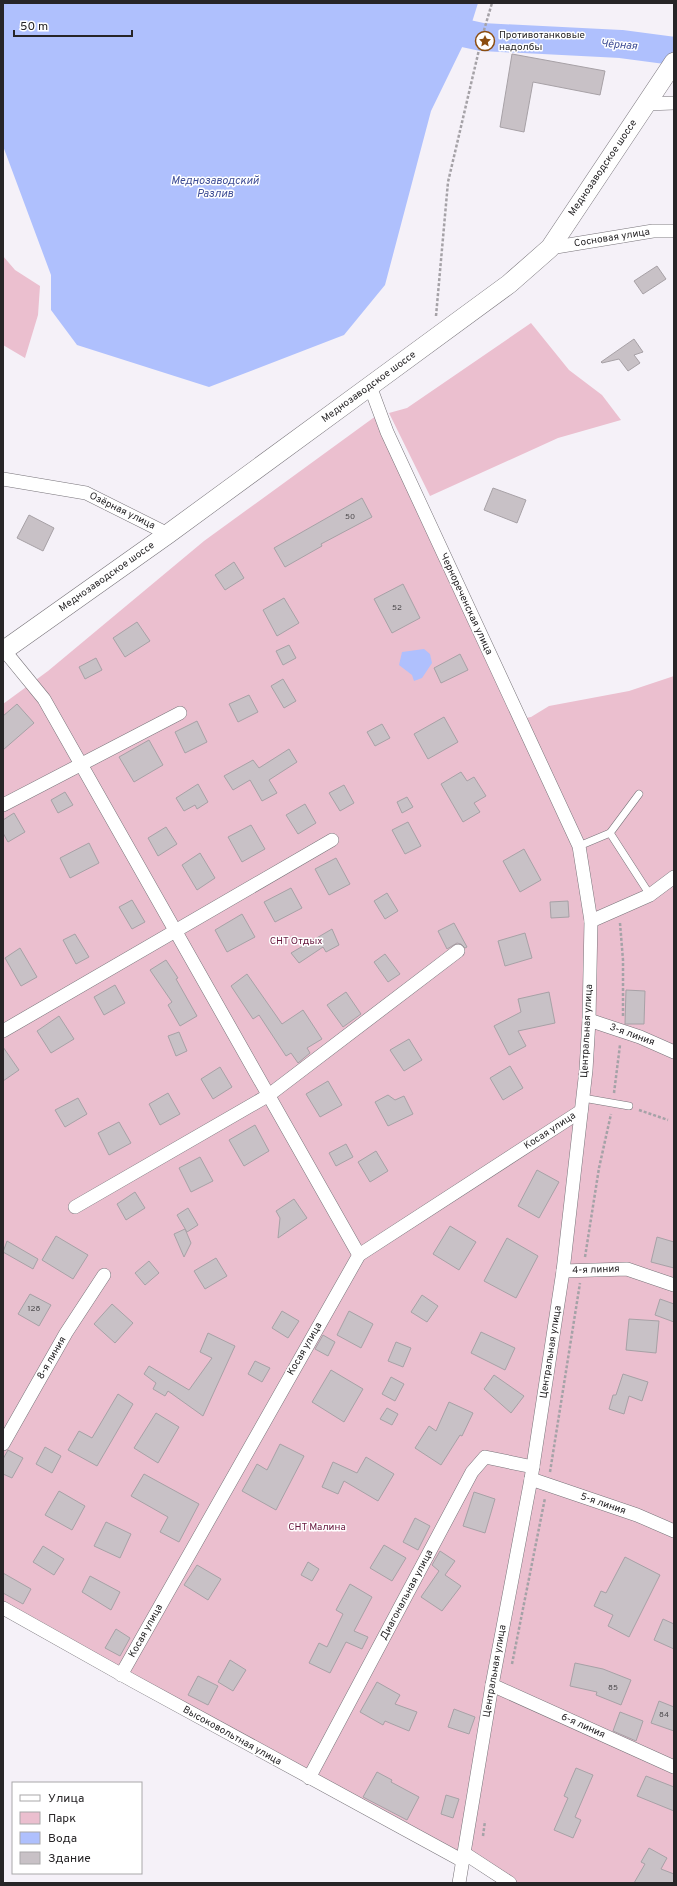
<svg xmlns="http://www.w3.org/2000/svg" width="677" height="1886" font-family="Overpass,sans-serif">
<rect width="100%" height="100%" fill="#f5f1f8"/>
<g fill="#ebbfcf">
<polygon points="3,256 15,270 40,286 38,315 25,358 3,345"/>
<polygon points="531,323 569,370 602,395 621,420 558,438 430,496 389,413 407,408"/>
<polygon points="380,413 520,719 531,717 549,706 629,691 674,676 674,1883 510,1883 456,1858 3,1608 3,704 48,671 204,541"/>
</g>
<g fill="#afc0fd">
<polygon points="3,3 478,3 468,35 431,111 385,285 344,335 209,387 77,345 51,310 51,275 3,146"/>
<polygon points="424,649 430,654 432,663 422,678 414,681 412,675 399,665 402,652"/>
</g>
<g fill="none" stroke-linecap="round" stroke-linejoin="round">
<polyline stroke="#afc0fd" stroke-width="28" points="431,26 482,37 621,44 674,51"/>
</g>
<g fill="#c8c1c6" stroke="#a7a1a6">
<polygon points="512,54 605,71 600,95 533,82 524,132 500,127"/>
<polygon points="657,266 666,279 643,294 634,281"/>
<polygon points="634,339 643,352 634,355 640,363 628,371 619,359 602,363 601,362"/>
<polygon points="493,488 526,500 517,523 484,510"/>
<polygon points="362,498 372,517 321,544 322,546 285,567 274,548"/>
<polygon points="29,515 54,528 43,551 17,538"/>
<polygon points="234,562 244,578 225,590 215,575"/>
<polygon points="403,584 420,618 392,633 374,599"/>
<polygon points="284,598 299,623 277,636 263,610"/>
<polygon points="137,622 150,641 125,657 113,638"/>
<polygon points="289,645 296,658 283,665 276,651"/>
<polygon points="460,654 468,670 441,683 434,668"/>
<polygon points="96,658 102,670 85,679 79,667"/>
<polygon points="283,679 296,701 284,708 271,686"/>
<polygon points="249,695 258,712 238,722 229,704"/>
<polygon points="17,704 34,723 3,750 3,716"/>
<polygon points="444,717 458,742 428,759 414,734"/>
<polygon points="197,721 207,742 185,753 175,732"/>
<polygon points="382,724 390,738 375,746 367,732"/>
<polygon points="149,740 163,765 134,782 119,757"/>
<polygon points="289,749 297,762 269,780 277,793 262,801 250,780 233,790 224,776 253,760 259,768"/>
<polygon points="461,772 467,781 474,777 486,796 474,803 480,812 463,822 441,784"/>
<polygon points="198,784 208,802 197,809 195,805 184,811 176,798"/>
<polygon points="344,785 354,803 340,811 329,793"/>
<polygon points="65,792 73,805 58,813 51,800"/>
<polygon points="407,797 413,807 402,813 397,802"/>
<polygon points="305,804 316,823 298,834 286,815"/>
<polygon points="14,813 25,832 8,842 3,833 3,820"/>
<polygon points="408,822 421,846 405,854 392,830"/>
<polygon points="251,825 265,849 242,862 228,837"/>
<polygon points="166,827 177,844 158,856 148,838"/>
<polygon points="89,843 99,863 70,878 60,858"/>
<polygon points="524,849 541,880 520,892 503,861"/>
<polygon points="200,853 215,878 197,890 182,865"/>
<polygon points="336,858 350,884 329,895 315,869"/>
<polygon points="291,888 302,908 275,922 264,902"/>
<polygon points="387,893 398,911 385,919 374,901"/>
<polygon points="132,900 145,922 132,929 119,907"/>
<polygon points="568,901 569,917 551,918 550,902"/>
<polygon points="242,914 255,937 227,952 215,930"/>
<polygon points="454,923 467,947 465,948 461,944 457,943 447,949 438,931"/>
<polygon points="332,929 339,945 326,952 323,947 299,963 291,953"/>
<polygon points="525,933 532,958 505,966 498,941"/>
<polygon points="75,934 89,957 76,964 63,940"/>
<polygon points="20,948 37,977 21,986 5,958"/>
<polygon points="385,954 400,974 388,982 374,962"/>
<polygon points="166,960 178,978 176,979 197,1016 180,1026 168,1005 172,1002 150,970"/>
<polygon points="247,974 282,1024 303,1010 322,1039 307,1048 310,1053 298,1063 291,1053 286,1056 259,1015 253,1019 231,986"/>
<polygon points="115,985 125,1003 104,1015 94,997"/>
<polygon points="626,990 645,991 644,1024 625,1024"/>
<polygon points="346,992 361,1014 343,1027 327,1005"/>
<polygon points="549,992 555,1023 518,1031 526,1046 509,1055 494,1026 521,1012 518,999"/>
<polygon points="59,1016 74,1039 51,1053 37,1031"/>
<polygon points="179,1032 187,1051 176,1056 168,1036"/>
<polygon points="409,1039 422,1060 404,1071 390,1050"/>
<polygon points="3,1047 19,1070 3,1081"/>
<polygon points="510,1066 523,1088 503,1100 490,1078"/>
<polygon points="220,1067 232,1087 213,1099 201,1079"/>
<polygon points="328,1081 342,1105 320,1117 306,1094"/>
<polygon points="168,1093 180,1114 160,1125 149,1104"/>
<polygon points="388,1095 395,1100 404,1096 413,1114 388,1126 375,1102"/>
<polygon points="78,1098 87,1114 65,1127 55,1110"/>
<polygon points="119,1122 131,1143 109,1155 98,1133"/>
<polygon points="255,1125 269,1151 244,1166 229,1140"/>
<polygon points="346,1144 353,1157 336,1166 329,1153"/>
<polygon points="376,1151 388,1171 370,1182 358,1162"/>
<polygon points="200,1157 213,1181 191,1192 179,1168"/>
<polygon points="537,1170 559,1182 539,1218 518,1206"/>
<polygon points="135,1192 145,1208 126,1220 117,1204"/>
<polygon points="294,1199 307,1218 278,1238 280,1218 276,1211"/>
<polygon points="188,1208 198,1225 187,1232 177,1215"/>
<polygon points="450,1226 476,1242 459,1270 433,1254"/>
<polygon points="185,1229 191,1243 184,1257 174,1234"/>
<polygon points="56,1236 88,1255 73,1279 42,1260"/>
<polygon points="657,1237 674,1242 674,1268 651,1262"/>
<polygon points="507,1238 538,1256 516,1298 484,1281"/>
<polygon points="7,1241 38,1259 33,1269 3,1252"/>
<polygon points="216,1258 227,1276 205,1289 194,1271"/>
<polygon points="149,1261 159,1273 145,1285 135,1273"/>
<polygon points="30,1294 51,1305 39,1326 18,1314"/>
<polygon points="422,1295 438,1306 427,1322 411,1312"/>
<polygon points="660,1299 674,1304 674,1322 655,1315"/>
<polygon points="112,1304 133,1323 115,1343 94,1324"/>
<polygon points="282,1311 299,1321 288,1338 272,1328"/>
<polygon points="349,1311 373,1324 361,1348 337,1335"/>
<polygon points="629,1319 659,1321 656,1353 626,1350"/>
<polygon points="481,1332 515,1348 505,1370 471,1353"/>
<polygon points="208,1333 235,1346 203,1416 168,1391 165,1396 153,1389 156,1383 144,1374 149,1366 189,1390 212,1358 200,1352"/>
<polygon points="323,1335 335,1342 328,1356 315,1349"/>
<polygon points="396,1342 411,1348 403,1367 388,1361"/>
<polygon points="255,1361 270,1368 262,1382 248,1374"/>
<polygon points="331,1370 363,1389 344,1422 312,1402"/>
<polygon points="623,1374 648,1382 642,1401 629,1396 624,1414 609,1409 613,1395 616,1395"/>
<polygon points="494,1375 524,1396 511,1413 484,1389"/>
<polygon points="391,1377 404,1384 395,1401 382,1394"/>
<polygon points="118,1394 133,1404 97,1466 68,1450 79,1431 92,1438"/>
<polygon points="449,1402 473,1413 462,1436 460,1435 441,1465 415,1448 429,1426 436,1431"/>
<polygon points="387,1408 398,1414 392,1425 380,1419"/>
<polygon points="156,1413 179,1427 158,1463 134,1448"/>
<polygon points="280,1444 304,1456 276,1510 242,1491 257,1464 267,1470"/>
<polygon points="45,1447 61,1456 52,1473 36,1464"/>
<polygon points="8,1450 23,1458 12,1478 3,1474 3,1459"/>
<polygon points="366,1457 394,1474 378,1501 344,1481 338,1494 322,1487 333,1462 357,1473"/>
<polygon points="144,1474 199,1504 179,1542 160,1532 168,1517 131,1496"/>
<polygon points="59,1491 85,1506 72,1530 45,1515"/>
<polygon points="474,1492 495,1499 485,1533 463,1526"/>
<polygon points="415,1518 430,1526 418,1550 403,1542"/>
<polygon points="106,1522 131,1534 120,1558 94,1546"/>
<polygon points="384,1545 406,1558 392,1581 370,1568"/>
<polygon points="43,1546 64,1559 54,1575 33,1562"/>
<polygon points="440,1551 455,1561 445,1575 461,1586 442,1611 421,1597 439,1571 432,1565"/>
<polygon points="625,1557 660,1575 629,1637 608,1626 613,1615 594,1606 601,1591 606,1593"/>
<polygon points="308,1562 319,1569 312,1581 301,1575"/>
<polygon points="197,1565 221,1579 208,1600 184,1585"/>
<polygon points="3,1573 31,1589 23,1604 3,1593"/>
<polygon points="90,1576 120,1592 111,1610 82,1592"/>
<polygon points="350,1584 372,1597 354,1631 368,1637 362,1649 346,1642 330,1673 309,1663 319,1643 327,1647 343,1614 336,1610"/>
<polygon points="663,1619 674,1624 674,1649 654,1640"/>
<polygon points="116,1629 130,1638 120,1656 105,1648"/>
<polygon points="230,1660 246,1670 233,1691 218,1682"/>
<polygon points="575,1663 603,1669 631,1680 621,1705 596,1695 597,1692 570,1686"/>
<polygon points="198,1676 218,1686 208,1705 188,1695"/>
<polygon points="377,1682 400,1695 395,1704 417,1712 409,1731 385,1721 383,1725 360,1712"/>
<polygon points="659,1701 674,1707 674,1731 651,1723"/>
<polygon points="454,1709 475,1717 469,1734 448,1727"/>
<polygon points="620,1712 643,1721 636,1741 613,1731"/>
<polygon points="576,1768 593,1775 575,1817 581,1820 573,1838 554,1830 568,1798 564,1796"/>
<polygon points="377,1772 392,1780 391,1782 419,1797 407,1820 363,1797"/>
<polygon points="646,1776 674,1787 674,1811 637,1796"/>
<polygon points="446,1795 459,1799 453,1818 441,1814"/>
<polygon points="649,1848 667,1858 661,1869 674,1874 674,1883 634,1883 645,1864 641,1862"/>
</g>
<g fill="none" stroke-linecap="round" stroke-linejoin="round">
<defs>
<g id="service">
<polyline points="610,833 650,895"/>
<polyline points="579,846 610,833 639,794"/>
<polyline points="583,1098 629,1106"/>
</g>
<g id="minor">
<polyline points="646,104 674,103"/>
<polyline points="550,248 653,231 674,231"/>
<polyline points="370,386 387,432 579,846 591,921 589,1020 586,1070 563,1271 531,1479 492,1685 459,1883"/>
<polyline points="3,479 86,493 168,534"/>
<polyline points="4,650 44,699 359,1255"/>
<polyline points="3,805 180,713"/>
<polyline points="591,921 650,895 674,877"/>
<polyline points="589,1020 640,1037 674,1052"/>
<polyline points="3,1031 332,840"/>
<polyline points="75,1207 269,1095 458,951"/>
<polyline points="563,1271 627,1269 674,1285"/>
<polyline points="3,1444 66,1333 104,1275"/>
<polyline points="531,1479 637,1515 674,1531"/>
<polyline points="3,1608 133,1681 463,1861"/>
<polyline points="121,1675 359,1255 581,1111"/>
<polyline points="492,1685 674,1767"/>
<polyline points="309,1778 472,1472 485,1457 533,1467"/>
<polyline points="464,1853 510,1883"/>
</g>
<polyline id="secondary" points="3,651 168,534 370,386 509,284 550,248 674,62"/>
</defs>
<use href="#service" stroke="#78747a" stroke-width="8"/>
<use href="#minor" stroke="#78747a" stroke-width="14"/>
<use href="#secondary" stroke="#78747a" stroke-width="20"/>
<g stroke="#a5a2a7" stroke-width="2.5" stroke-dasharray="3 2" stroke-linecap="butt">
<polyline points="436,316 448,182 482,37 492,3"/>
<polyline points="620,923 623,960 623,1018"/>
<polyline points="614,1093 620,1045"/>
<polyline points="639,1110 668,1120"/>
<polyline points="585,1257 599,1168 611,1114"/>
<polyline points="550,1472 580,1283"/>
<polyline points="512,1664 545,1498"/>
<polyline points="483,1836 485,1821"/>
</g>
<use href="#service" stroke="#fff" stroke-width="7"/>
<use href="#minor" stroke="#fff" stroke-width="13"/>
<use href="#secondary" stroke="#fff" stroke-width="19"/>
</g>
<defs>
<symbol id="sight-ring" viewBox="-11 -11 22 22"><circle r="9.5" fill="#fff" stroke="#8b4d10" stroke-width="1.5"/><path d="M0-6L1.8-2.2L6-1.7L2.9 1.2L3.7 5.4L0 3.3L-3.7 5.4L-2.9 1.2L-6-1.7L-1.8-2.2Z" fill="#8b4d10"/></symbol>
</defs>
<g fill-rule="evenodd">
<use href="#sight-ring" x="474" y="30" width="22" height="22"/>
</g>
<g text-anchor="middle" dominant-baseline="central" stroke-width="3" stroke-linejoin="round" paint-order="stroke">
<g font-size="8" fill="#4f4c4f">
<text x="350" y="517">50</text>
<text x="397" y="608">52</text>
<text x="34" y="1309">128</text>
<text x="613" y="1688">85</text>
<text x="664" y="1715">84</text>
</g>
<g font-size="10" fill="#272527" stroke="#fff" text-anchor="start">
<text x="499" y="35">Противотанковые<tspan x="499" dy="12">надолбы</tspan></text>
</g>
<g font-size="10" fill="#272527" stroke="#fff">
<text transform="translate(603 168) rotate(-56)">Меднозаводское шоссе</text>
<text transform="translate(612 238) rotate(-9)">Сосновая улица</text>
<text transform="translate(369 387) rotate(-36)">Меднозаводское шоссе</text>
<text transform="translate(122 511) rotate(26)">Озёрная улица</text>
<text transform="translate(107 577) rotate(-35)">Меднозаводское шоссе</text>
<text transform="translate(466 604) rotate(65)">Чернореченская улица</text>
<text transform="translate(587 1031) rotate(-87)">Центральная улица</text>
<text transform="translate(632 1035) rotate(20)">3-я линия</text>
<text transform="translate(550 1131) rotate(-33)">Косая улица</text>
<text transform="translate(596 1270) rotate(-2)">4-я линия</text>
<text transform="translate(305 1349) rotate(-60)">Косая улица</text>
<text transform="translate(551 1352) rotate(-81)">Центральная улица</text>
<text transform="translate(52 1358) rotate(-60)">8-я линия</text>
<text transform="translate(603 1504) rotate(19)">5-я линия</text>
<text transform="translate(407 1595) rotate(-62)">Диагональная улица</text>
<text transform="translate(146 1631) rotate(-61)">Косая улица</text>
<text transform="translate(495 1671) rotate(-80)">Центральная улица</text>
<text transform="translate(583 1726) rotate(24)">6-я линия</text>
<text transform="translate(232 1736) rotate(29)">Высоковольтная улица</text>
</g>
<g font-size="10" fill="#66163d" stroke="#fff">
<text x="296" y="941">СНТ Отдых</text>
<text x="317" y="1527">СНТ Малина</text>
</g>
<g font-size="11" font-style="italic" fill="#3e4d95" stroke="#fff">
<text transform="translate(619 45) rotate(5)">Чёрная</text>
<text x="215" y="181">Меднозаводский<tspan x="215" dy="13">Разлив</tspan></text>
</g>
</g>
<rect width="677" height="1886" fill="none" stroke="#272527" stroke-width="8"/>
<rect x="12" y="1782" width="130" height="92" fill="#ffffff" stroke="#a9a8a9"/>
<rect x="20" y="1795" width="20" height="6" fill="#ffffff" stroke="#a9a8a9"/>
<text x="48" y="1802" font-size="12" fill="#272527">Улица</text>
<rect x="20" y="1812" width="20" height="12" fill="#ebbfcf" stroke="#a9a8a9"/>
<text x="48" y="1822" font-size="12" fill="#272527">Парк</text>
<rect x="20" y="1832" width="20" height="12" fill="#afc0fd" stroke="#a9a8a9"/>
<text x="48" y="1842" font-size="12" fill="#272527">Вода</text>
<rect x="20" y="1852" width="20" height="12" fill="#c8c1c6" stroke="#a9a8a9"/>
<text x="48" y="1862" font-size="12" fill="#272527">Здание</text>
<path d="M14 30v6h118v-6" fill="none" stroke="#272527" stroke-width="2"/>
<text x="20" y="30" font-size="12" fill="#272527" stroke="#ffffff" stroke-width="3" paint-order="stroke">50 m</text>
</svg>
